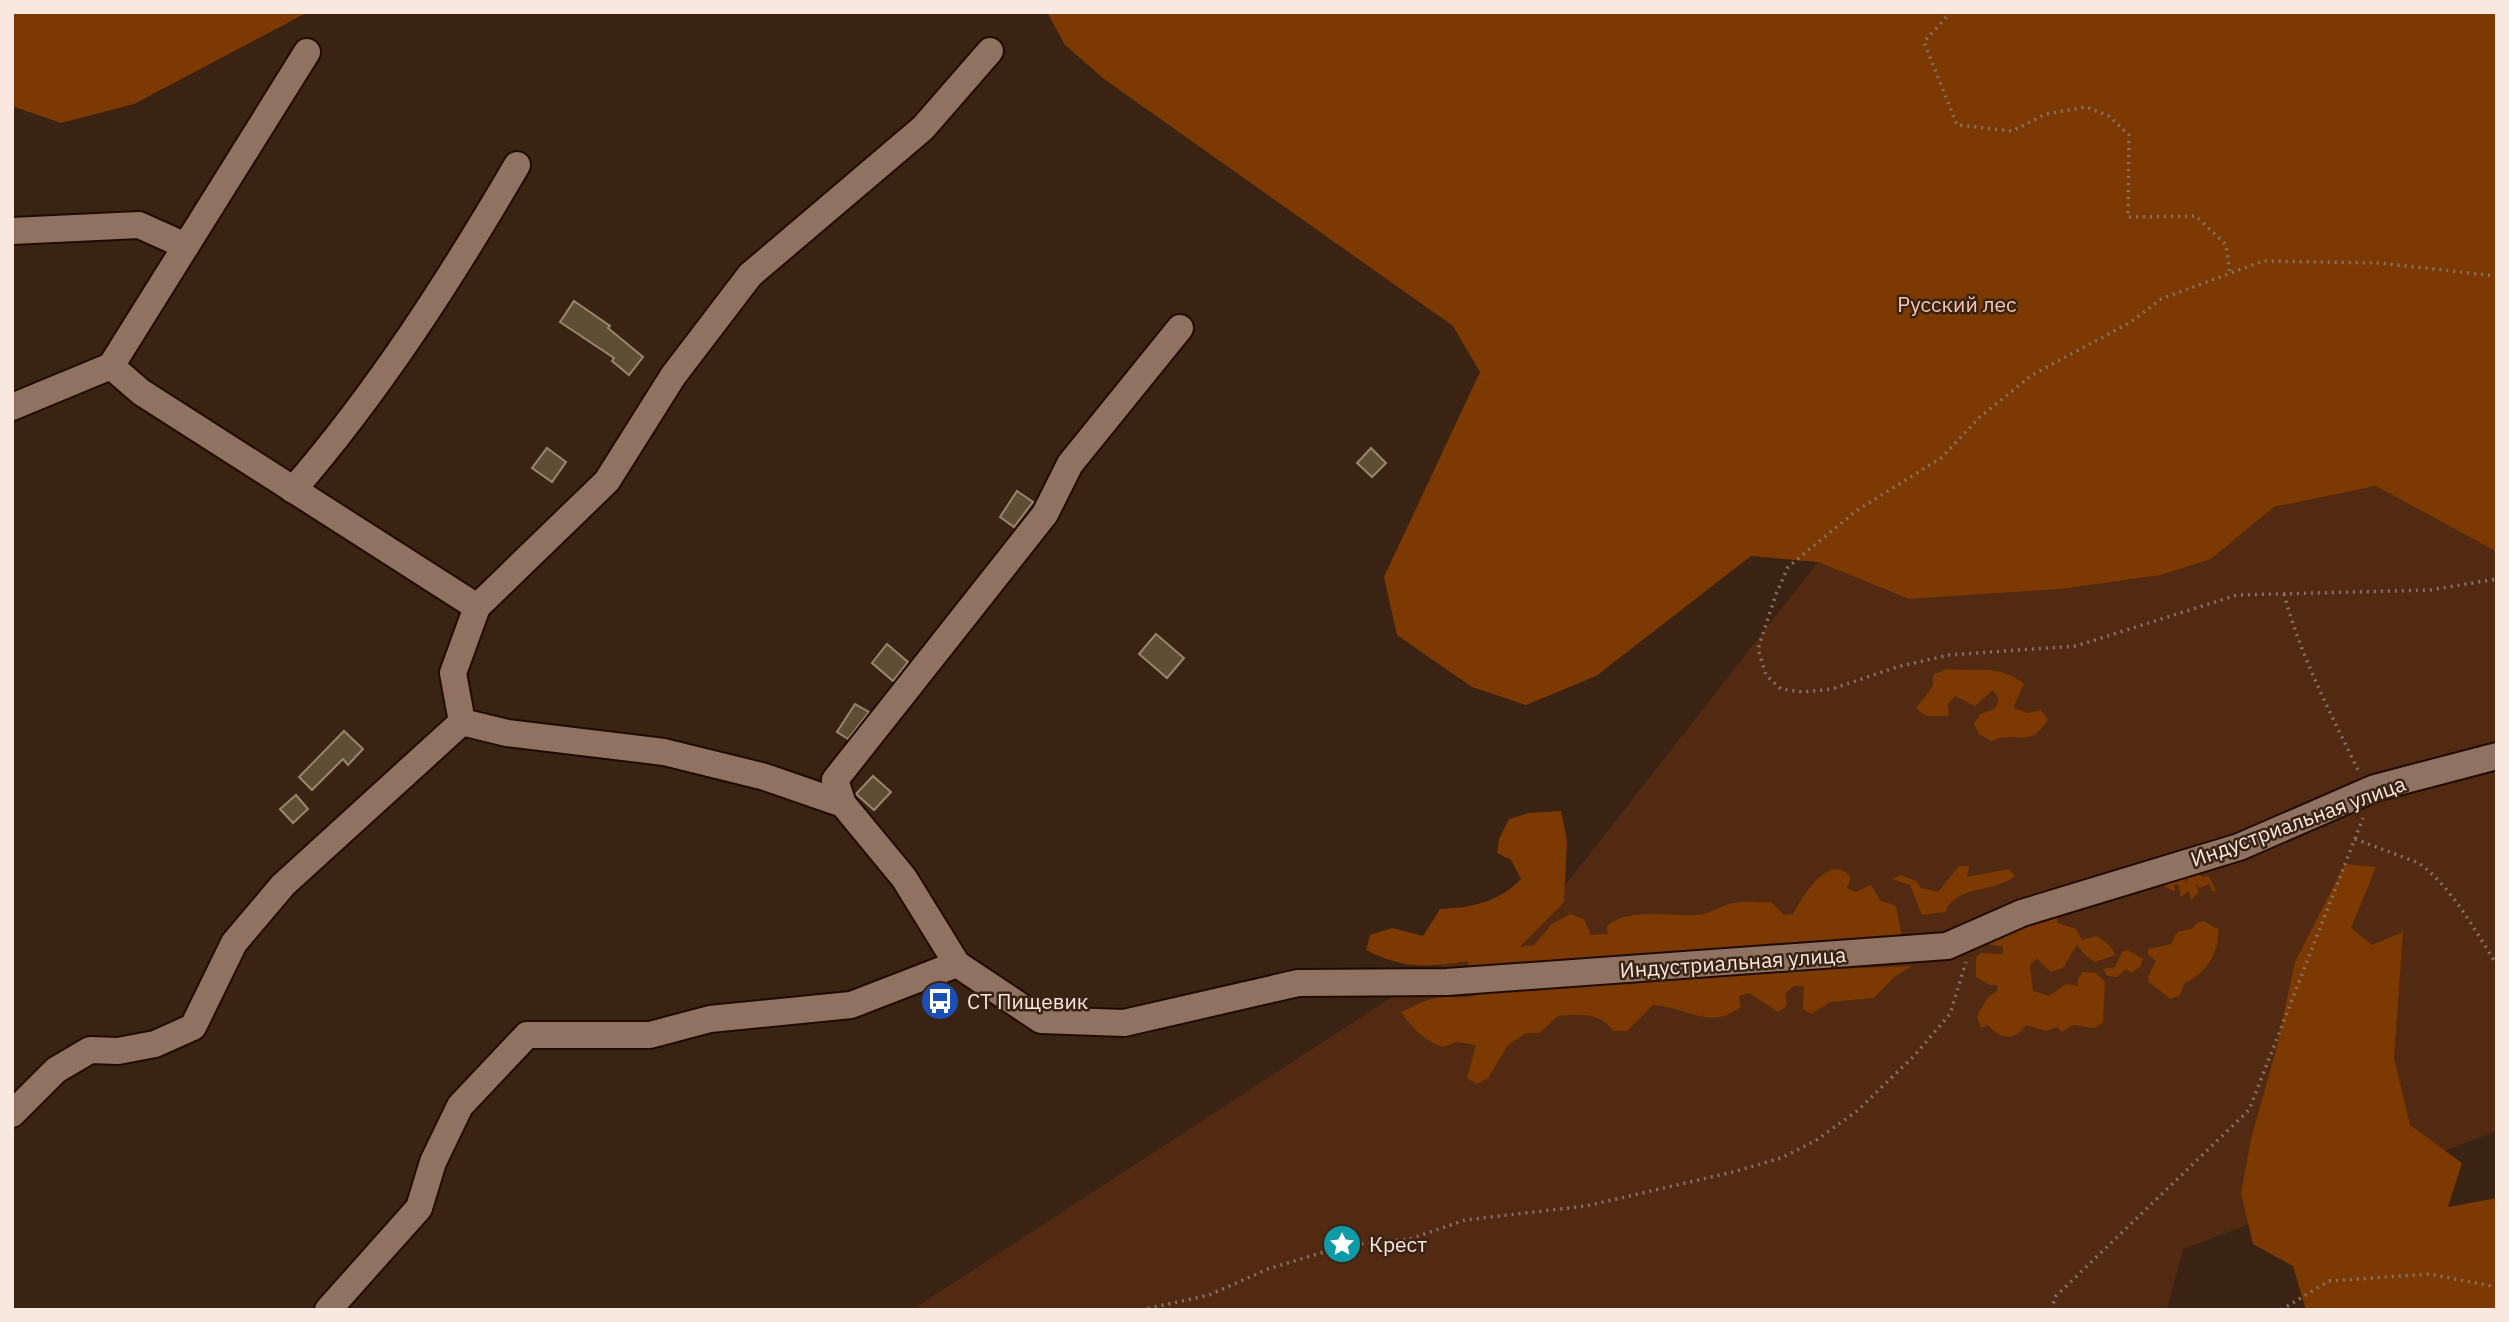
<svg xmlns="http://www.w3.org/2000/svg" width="2509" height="1322" font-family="'IBM Plex Sans',sans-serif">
<rect width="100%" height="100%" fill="#3b2314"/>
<polygon fill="#512a11" points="2377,486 2497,552 2497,1131 2183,1249 2167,1310 912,1310 1567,883 1818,562 1909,599 2061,589 2161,575 2211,559 2274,507"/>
<g fill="#7c3901">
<polygon points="12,12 308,12 134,104 61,123 12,106"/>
<polygon points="1047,12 2497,12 2497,552 2376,486 2274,507 2211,559 2161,575 2061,589 1909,599 1818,562 1751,556 1596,676 1526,705 1472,687 1397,635 1384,577 1480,372 1453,326 1104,79 1065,45"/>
<path d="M1946 669C1974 672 2001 664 2024 684L2013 708 2029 713 2041 710 2048 720C2027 751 2020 729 1991 741L1979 734 1974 724 1980 714 1995 709 1999 699 1993 690 1975 706 1955 696 1948 704 1949 716H1926L1916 708 1933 686V675Z"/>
<path d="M1561 811 1567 841 1564 902 1520 947 1534 945 1552 924 1570 914 1584 919 1591 935 1608 934 1607 926C1630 907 1669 917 1697 915 1710 914 1720 906 1733 903 1745 900 1759 903 1771 902L1784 915 1793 914C1802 896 1831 850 1851 878L1847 888 1856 892 1871 885 1880 900 1896 906 1902 937 1468 969V961C1427 967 1405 970 1366 950L1370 935 1392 928 1423 936 1440 909C1470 908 1500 902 1521 879L1511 860 1497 853 1499 839 1509 819 1528 813Z"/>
<polygon points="2345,864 2376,867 2351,928 2372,945 2403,932 2394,1058 2410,1125 2462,1163 2448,1207 2497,1198 2497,1310 2306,1310 2293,1266 2253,1244 2241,1193 2251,1139 2277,1046 2295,962"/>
<path d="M1959 866H1969L1967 877 2009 869 2015 876C1995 893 1957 884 1945 912L1922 915 1910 885 1892 879 1901 875 1916 881 1921 888 1938 892Z"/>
<polygon points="2193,871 2197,871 2202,877 2209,876 2216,891 2213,892 2209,884 2200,888 2195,884 2199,892 2191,900 2189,891 2181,897 2178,884 2174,885 2175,892 2164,886 2165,882 2185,878 2185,883"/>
<path d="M2052 913 2058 917 2057 923 2076 929 2082 940 2096 936C2104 940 2112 946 2115 955L2095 962 2085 955 2077 945 2063 968 2051 972 2037 959 2030 965 2033 991 2049 996 2066 984 2078 986V979L2083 972 2096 973 2105 982 2103 1022C2093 1033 2085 1025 2073 1025L2062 1032 2057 1027 2046 1031 2026 1025C2015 1041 2001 1040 1988 1025L1981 1028 1977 1016 1988 997 1997 991V985H1990L1976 977V957L1981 953 2003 954V947L1984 943Z"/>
<path d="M2203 921 2218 929C2220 953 2205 974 2185 983L2180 995 2170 999 2149 982 2148 977 2156 961 2148 954V949L2171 944 2177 932 2193 928 2197 923Z"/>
<polygon points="2128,950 2143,959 2140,967 2131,973 2126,969 2117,977 2107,976 2103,969 2115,967 2122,952"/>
<path d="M1912 966 1894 977 1874 998 1830 1002 1811 1014 1803 1009 1804 986H1794L1785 994 1787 1006 1778 1012 1749 993 1739 996 1741 1007C1709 1031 1688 1007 1653 1005L1627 1031H1613C1601 1012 1578 1014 1558 1016L1539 1033H1526L1508 1045 1488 1078 1477 1084 1467 1078 1476 1045 1456 1042 1443 1047C1424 1041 1412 1028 1401 1012 1415 1006 1429 997 1445 997 1467 997 1468 1000 1489 989L1631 977Z"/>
</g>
<g fill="#5f4e35" stroke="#99866c" stroke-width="2">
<polygon points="574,301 610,326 608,328 643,357 629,375 612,361 614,358 560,322"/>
<polygon points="547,448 566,462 552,482 532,468"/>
<polygon points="1371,448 1386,463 1372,477 1357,463"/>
<polygon points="1017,491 1033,502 1014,527 1000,517"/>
<polygon points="1156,634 1184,658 1167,678 1139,654"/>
<polygon points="887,644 908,662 893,681 872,663"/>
<polygon points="855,704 869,712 848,739 837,732"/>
<polygon points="344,731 363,749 348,765 343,759 312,790 299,777"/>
<polygon points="873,776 891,792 874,810 856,794"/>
<polygon points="296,795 308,809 293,823 280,809"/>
</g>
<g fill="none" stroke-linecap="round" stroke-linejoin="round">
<defs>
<g id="minor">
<polyline points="12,231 139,225 186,246"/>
<polyline points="111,366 307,52"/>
<polyline points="12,407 111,366 141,392 477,607 453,673 462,722 507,733 664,752 765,777 843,804 904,878 957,964 1041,1020 1124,1023 1298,983 1447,982 1947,946 2022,913 2239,847 2375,788 2497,756"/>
<path d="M293 490C379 391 451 278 517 165"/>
<polyline points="477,607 607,481 673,376 750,275 923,128 990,51"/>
<polyline points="843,804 835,780 1045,514 1070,464 1180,328"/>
<polyline points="12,1114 56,1070 90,1050 118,1051 155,1044 193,1027 234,943 283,885 462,722"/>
<polyline points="328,1310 419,1208 433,1162 460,1106 527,1035 650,1035 710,1019 851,1005 957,964"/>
</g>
</defs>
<use href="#minor" stroke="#210b01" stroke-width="30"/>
<g stroke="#867164" stroke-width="3.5" stroke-dasharray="2 5" stroke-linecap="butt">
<polyline points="1951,12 1924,42 1957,125 2012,131 2046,114 2086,107 2109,116 2129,135 2128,217 2196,216 2226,245 2230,274"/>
<polyline points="2497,276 2380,263 2263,261 2161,299 2131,322 2032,375 1980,417 1941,458 1856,511 1788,567 1776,594 1758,649 1766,675 1781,689 1803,692 1832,689 1897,667 1949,655 2076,646 2237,595 2430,590 2497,579"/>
<path d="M2284 594C2301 657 2330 712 2358 770"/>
<path d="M2355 839 2419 863C2453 889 2474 929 2497 965"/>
<polyline points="1141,1310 1209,1295 1268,1269 1347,1245 1410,1239 1465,1220 1586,1206 1733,1172 1781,1158 1815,1141 1857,1111 1914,1056 1950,1014 1966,962"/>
<polyline points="2051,1310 2056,1296 2249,1110 2363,818"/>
<polyline points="2281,1310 2329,1281 2429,1274 2497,1287"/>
</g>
<use href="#minor" stroke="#8f7262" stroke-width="26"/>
</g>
<defs>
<symbol id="bus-disc" viewBox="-11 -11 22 22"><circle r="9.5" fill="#1a4fb4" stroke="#3b2314"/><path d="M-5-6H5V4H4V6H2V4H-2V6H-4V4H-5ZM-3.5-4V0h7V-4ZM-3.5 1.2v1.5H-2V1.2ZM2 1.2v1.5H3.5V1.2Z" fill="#fff"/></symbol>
<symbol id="sight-disc" viewBox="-11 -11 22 22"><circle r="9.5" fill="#0f9aa8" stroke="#3b2314"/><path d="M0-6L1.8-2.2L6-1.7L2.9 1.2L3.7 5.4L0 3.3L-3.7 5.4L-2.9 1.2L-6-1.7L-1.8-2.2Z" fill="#fff"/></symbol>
</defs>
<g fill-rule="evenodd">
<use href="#bus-disc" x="918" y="979" width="44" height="44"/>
<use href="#sight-disc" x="1320" y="1222" width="44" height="44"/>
</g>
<g text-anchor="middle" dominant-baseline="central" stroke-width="5" stroke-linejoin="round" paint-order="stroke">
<g font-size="21" fill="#f4cab3" stroke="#3b2314">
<text x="1957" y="304">Русский лес</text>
</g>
<g font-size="21" fill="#f9e8df" stroke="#3b2314">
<text transform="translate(2298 821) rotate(-20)">Индустриальная улица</text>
<text transform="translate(1733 962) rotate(-4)">Индустриальная улица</text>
</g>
<g font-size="21" fill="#f9e8df" stroke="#3b2314" text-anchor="start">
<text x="967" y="1001">СТ Пищевик</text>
<text x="1369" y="1244">Крест</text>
</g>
</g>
<rect width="2509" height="1322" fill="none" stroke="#f9e8df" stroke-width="28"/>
</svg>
